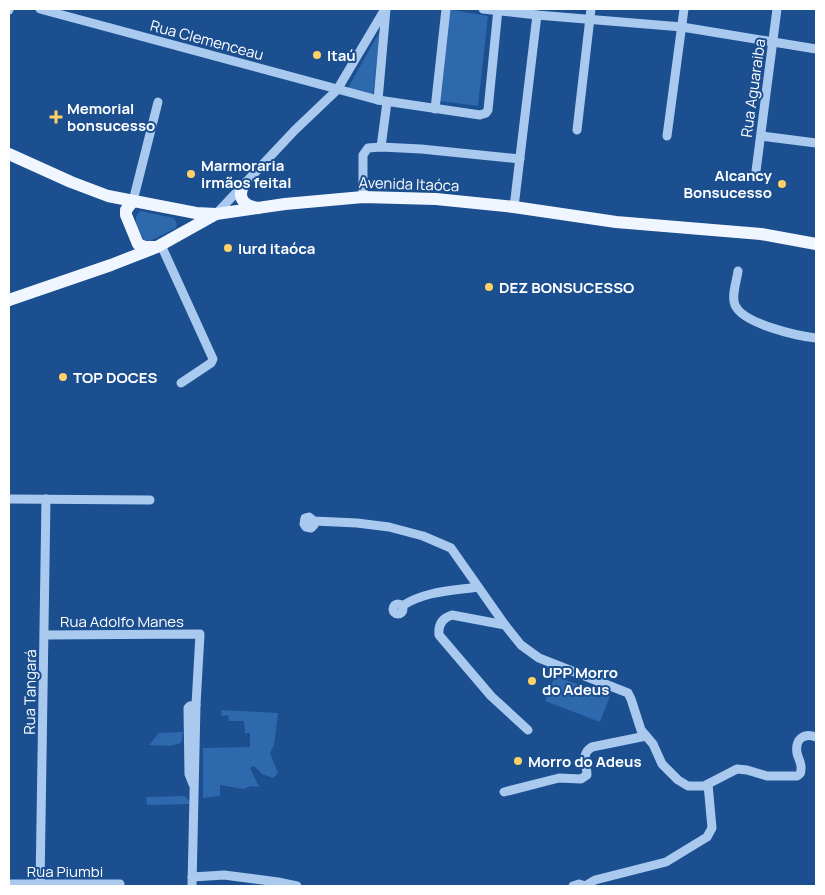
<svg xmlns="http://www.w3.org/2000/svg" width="825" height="895" font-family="Manrope,sans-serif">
<rect width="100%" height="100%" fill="#1b4f8f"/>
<g fill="#2e69ad">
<polygon points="452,10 488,16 478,106 440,101 449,11"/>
<polygon points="380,31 373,94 349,89 349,86"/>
<path d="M140 211 174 218 177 224 176 228 150 241 145 240C138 232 131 219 140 211Z"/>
<polygon points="555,676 610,696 600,722 545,701"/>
<polygon points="221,710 278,713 274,745 270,753 278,773 273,778 262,774 254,766 250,768 259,787 251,786 243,789 220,785 220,796 203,798 203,748 250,747 250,733 245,733 244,721 229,721 228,715 222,716"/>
<polygon points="183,732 181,743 170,746 149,745 159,733"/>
<polygon points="185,796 191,804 147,805 146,797"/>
</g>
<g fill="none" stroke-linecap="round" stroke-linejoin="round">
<g stroke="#a9c9ee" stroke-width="9">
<polyline points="40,9 378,100 480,115 486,113 488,110 498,9"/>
<polyline points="483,9 537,15 682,27 816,49"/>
<polyline points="9,10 9,9"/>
<polyline points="378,100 386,9"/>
<polyline points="435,109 446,9"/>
<polyline points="577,130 591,9"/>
<polyline points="667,136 684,9"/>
<polyline points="761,136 816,143"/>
<polyline points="381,147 387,102"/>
<polyline points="756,171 777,9"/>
<polyline points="363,197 363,155 368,148 381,147 421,149 520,159"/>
<polyline points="133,201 158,102"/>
<polyline points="514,207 537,15"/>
<polyline points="216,214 295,130 337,90 385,9"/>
<polyline points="161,245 213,359 211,363 181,383"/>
<path d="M738 271C737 280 731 296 735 305 743 324 798 336 816 338"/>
<polyline points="9,499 150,500"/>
<path d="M314 521V525L311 528 306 527 304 524 305 518 309 517 314 521 357 523 389 527 423 536 451 548 505 625 521 645 539 658 628 693 631 699 641 730 653 744 662 764 678 780 688 786H704L737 769 747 770 767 776H797C800 774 801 774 801 769 802 764 798 758 797 753 795 740 803 732 816 737"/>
<circle cx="398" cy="609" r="5"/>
<path d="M402 606C425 591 451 591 478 587"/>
<path d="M505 625 452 615C442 618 438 625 439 635L491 696 528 730"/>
<polyline points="45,635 200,634 196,705 192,886"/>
<polyline points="193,784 189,774 188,708 190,706 196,705"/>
<path d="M504 792 559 778 581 779 587 775C587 764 580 754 592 747L646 736"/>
<polyline points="192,877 224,875 278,882 297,886"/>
<polyline points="9,884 120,884"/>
<polyline points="40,886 46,499"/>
<polyline points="573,886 579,884 585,886"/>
<polyline points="585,886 595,880 666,862 707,837 712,828 708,784"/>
</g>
<g stroke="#f0f6ff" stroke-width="12">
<polyline points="9,154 71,182 108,196 196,213 216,214 285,204 363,197 436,199 514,207 616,222 761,234 816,244"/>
<path d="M243 186C237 199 245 206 258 208"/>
<polyline points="133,201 126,210 126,215 138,244 145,247 155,247"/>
<polyline points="9,300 111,265 157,247 216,214"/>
</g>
</g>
<g fill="#ffd166" stroke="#1b4f8f" stroke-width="2">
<circle cx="317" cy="55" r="5"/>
<path d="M53.5 109.5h5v5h5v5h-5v5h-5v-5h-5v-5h5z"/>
<circle cx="191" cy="174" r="5"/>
<circle cx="782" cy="184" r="5"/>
<circle cx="228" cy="248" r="5"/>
<circle cx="489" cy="287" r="5"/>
<circle cx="63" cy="377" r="5"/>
<circle cx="532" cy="681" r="5"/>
<circle cx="518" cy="761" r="5"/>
</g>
<g text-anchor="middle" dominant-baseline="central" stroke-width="4" stroke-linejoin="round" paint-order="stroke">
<g font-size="15" fill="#fff" stroke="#1b4f8f">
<text transform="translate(207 40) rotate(15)">Rua Clemenceau</text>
<text transform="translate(753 88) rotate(-82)">Rua Aguaraiba</text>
<text transform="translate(409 184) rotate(2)">Avenida Itaóca</text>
<text x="122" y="621">Rua Adolfo Manes</text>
<text transform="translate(30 692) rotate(-89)">Rua Tangará</text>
<text x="65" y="871">Rua Piumbi</text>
</g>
<g font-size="15" font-weight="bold" fill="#fff" stroke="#1b4f8f" text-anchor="start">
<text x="327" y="55">Itaú</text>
<text x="67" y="108">Memorial<tspan x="67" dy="17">bonsucesso</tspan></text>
<text x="201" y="165">Marmoraria<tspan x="201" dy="17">irmãos feital</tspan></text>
<text x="772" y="175" text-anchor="end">Alcancy<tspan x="772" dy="17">Bonsucesso</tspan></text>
<text x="238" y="248">Iurd itaóca</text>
<text x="499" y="287">DEZ BONSUCESSO</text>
<text x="73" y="377">TOP DOCES</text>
<text x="542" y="672">UPP Morro<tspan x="542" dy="17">do Adeus</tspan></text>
<text x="528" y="761">Morro do Adeus</text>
</g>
</g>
<rect width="825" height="895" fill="none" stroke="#ffffff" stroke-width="20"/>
</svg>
